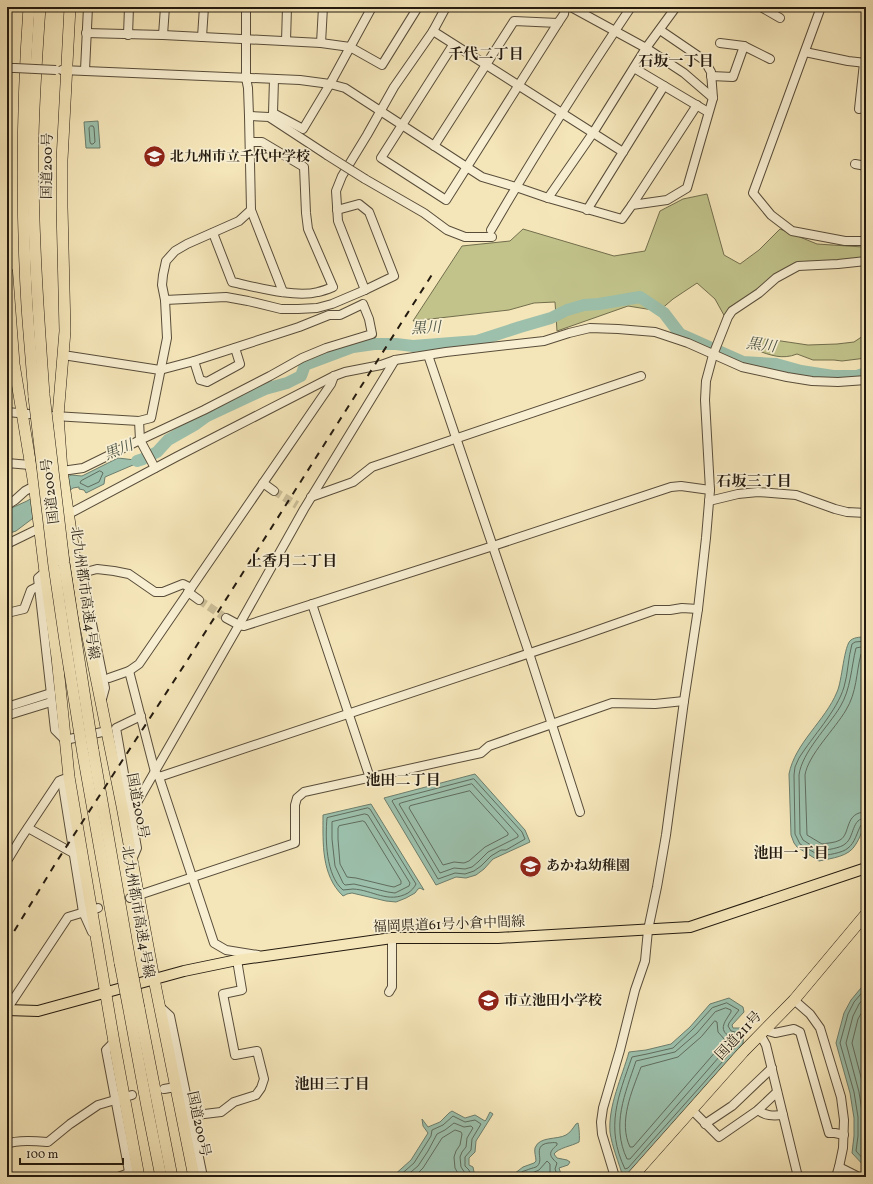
<svg xmlns="http://www.w3.org/2000/svg" width="873" height="1184" font-family="Vollkorn,'Noto Serif JP',serif">
<rect width="100%" height="100%" fill="#f5e6b9"/>
<filter id="stains"><feTurbulence type="fractalNoise" baseFrequency=".005" numOctaves="4"/><feColorMatrix values="0 0 0 0 .2 0 0 0 0 .09 0 0 0 0 .02 0 0 0 .5 -.17"/></filter>
<radialGradient id="worn" r=".72"><stop offset=".6" stop-color="#630" stop-opacity="0"/><stop offset="1" stop-color="#630" stop-opacity=".3"/></radialGradient>
<g fill="#c1c38b" stroke="#726e4d">
<polygon points="707,194 724,255 740,264 759,250 780,229 817,244 863,247 866,247 866,265 801,268 728,310 725,317 715,299 697,283 673,299 659,311 628,306 557,331 555,302 534,303 509,310 413,321 462,246 510,241 523,229 614,256 645,251 660,211 683,199"/>
<path d="M866 334V358L842 361 834 360H813L797 354C782 360 770 355 756 350V338L781 341 808 345 837 344 854 342Z"/>
</g>
<g fill="#9cc0ac" stroke="#6c7e6d">
<polygon points="98,121 100,148 86,148 84,122"/>
<polygon points="146,456 147,459 105,477 104,484 86,493 84,490 79,489 79,487 73,488 16,531 7,534 7,510 27,501 71,475 82,476 118,458 135,460"/>
<path d="M866 637V824C862 830 860 838 856 844 849 857 832 858 819 861L797 847 794 843 791 835 789 774C795 743 825 721 837 692 842 682 844 644 851 640 855 637 861 637 866 637Z"/>
<polygon points="475,774 525,830 530,842 493,859 484,869 476,875 466,878 456,877 436,885 384,798"/>
<path d="M371 804 424 890 420 888 418 889 415 893 406 898 396 902 386 901 352 893 347 894 343 896C321 875 323 843 323 815Z"/>
<polygon points="866,982 866,1168 852,1153 854,1136 854,1118 850,1093 836,1043 844,1013 851,1000"/>
<path d="M729 998 743 1007 744 1012 732 1025 733 1028H743L744 1030 743 1044 626 1176 623 1177C619 1163 612 1147 610 1132 608 1106 622 1077 629 1052L646 1050 671 1044 690 1027 710 1004Z"/>
<polygon points="452,1111 465,1118 475,1115 485,1121 486,1120 490,1112 493,1114 476,1141 475,1152 469,1158 469,1165 473,1167 475,1177 392,1177 411,1160 428,1133 423,1126 422,1119 428,1127 440,1122 449,1113"/>
<path d="M578 1123C579 1126 580 1139 579 1142 572 1146 558 1148 554 1154L557 1158 567 1160 570 1162 568 1165 559 1168 562 1177H510L523 1167 534 1163 536 1161C536 1157 534 1152 535 1148 539 1136 557 1140 566 1135 570 1133 573 1128 576 1124Z"/>
</g>
<g fill="none" stroke-linecap="round" stroke-linejoin="round">
<g stroke="#606d5e" stroke-width="1">
<polygon points="91,126 93,126 94,128 95,142 93,144 91,144 90,142 89,128"/>
<polygon points="100,471 102,472 103,473 99,482 88,487 80,483 81,481"/>
<path d="M866 641 855 642 852 644C848 658 848 674 844 687 837 711 812 737 799 758L795 767 794 775 795 834 800 844 820 856C827 855 843 853 848 848 855 843 857 832 861 825L863 823H866"/>
<path d="M866 646 856 648C851 668 851 689 840 707 828 727 802 752 799 775L800 834 803 840 820 851C826 850 841 848 845 844 855 837 851 818 866 818"/>
<path d="M866 652 861 654C856 673 857 692 846 710 835 729 808 755 805 775L807 835 822 844C827 843 835 843 840 840 851 834 844 812 866 812"/>
<polygon points="474,779 522,832 525,839 506,850 501,850 491,856 481,866 474,871 465,874 455,873 438,879 392,801 393,800"/>
<polygon points="472,784 518,835 518,837 488,852 478,862 472,867 465,869 454,868 440,873 399,804 401,803"/>
<polygon points="470,791 508,833 508,835 485,847 469,861 464,863 454,862 443,865 409,808 410,806"/>
<path d="M368 808 370 809 416 884C414 888 412 890 408 893 388 904 373 890 353 889 350 889 346 890 343 890 326 876 325 839 327 818Z"/>
<polygon points="365,814 368,815 410,883 409,886 395,893 388,892 354,884 345,885 343,883 335,866 332,839 332,822"/>
<polygon points="363,821 365,822 401,881 401,884 394,887 389,886 356,878 347,877 340,864 338,839 338,828 339,826"/>
<polyline points="866,988 854,1002 848,1014 840,1043 854,1092 858,1117 858,1136 856,1151 866,1162"/>
<polyline points="866,995 859,1004 853,1016 846,1043 859,1092 863,1118 863,1136 862,1149 866,1155"/>
<path d="M727 1003 739 1010 729 1023 728 1026 731 1031 739 1033V1043L628 1168 625 1169C605 1127 618 1097 632 1057L647 1054 673 1048 693 1029 712 1008Z"/>
<polyline points="866,1005 858,1019 852,1043 866,1096"/>
<path d="M726 1008 731 1010V1012C724 1023 717 1031 733 1038V1041L630 1159H627C611 1125 625 1094 636 1061L675 1052 697 1033 715 1012Z"/>
<path d="M715 1021 717 1022 718 1032 725 1040 724 1042 633 1147H630C618 1122 632 1091 641 1067L678 1057 701 1037Z"/>
<polyline points="398,1177 414,1163 431,1136 432,1130 443,1125 453,1116 465,1122 475,1120 481,1124 472,1139 471,1150 465,1157 465,1166 469,1170 471,1177"/>
<polyline points="405,1177 418,1166 428,1151 437,1134 445,1130 454,1123 464,1127 471,1126 473,1128 467,1138 466,1147 462,1152 460,1157 461,1167 465,1173 466,1177"/>
<polyline points="414,1177 423,1168 442,1138 455,1130 461,1132 462,1134 460,1145 456,1151 454,1157 455,1168 460,1177"/>
<path d="M516 1177C519 1174 522 1171 527 1170 529 1169 533 1168 536 1167 546 1161 531 1146 548 1143 551 1143 554 1142 557 1143V1145C549 1152 548 1155 557 1163L555 1169 558 1177"/>
<polyline points="523,1177 539,1170 547,1161 550,1164 550,1172 552,1177"/>
</g>
<polyline stroke="#9cc0ac" stroke-width="12" points="137,461 143,459 157,452 168,440 196,424 207,416 265,389 287,383 301,376 305,365 353,347 374,344 396,344 413,346 477,341 520,327 551,318 567,310 584,305 599,304 640,297 664,313 680,334 743,362 776,364 801,371 833,376 857,376 866,373"/>
<g stroke="#cbbd97" stroke-width="8" stroke-dasharray="8 4" stroke-linecap="butt">
<polyline points="274,491 297,505"/>
<polyline points="199,600 226,618"/>
</g>
<defs>
<g id="minor">
<polyline points="571,7 646,48 684,73 713,98"/>
<polyline points="761,7 780,18"/>
<polyline points="821,7 753,193 771,215 792,231 845,241 866,241"/>
<polyline points="433,31 623,152"/>
<polyline points="86,33 163,35 321,43 350,47 382,65 418,7"/>
<polyline points="128,35 129,7"/>
<polyline points="163,35 165,7"/>
<polyline points="202,37 204,7"/>
<polyline points="286,41 287,7"/>
<polyline points="321,43 323,7"/>
<polyline points="720,43 744,46"/>
<polyline points="453,45 381,158 446,200 558,23"/>
<polyline points="805,52 848,61 866,63"/>
<polyline points="7,68 15,68"/>
<polyline points="634,68 708,112"/>
<polyline points="62,70 300,80 330,84 345,88 482,177 516,187 548,198 622,219 632,205 667,200 687,188 713,98 711,72 704,60 660,30"/>
<polyline points="85,70 88,7"/>
<polyline points="711,76 733,77 744,46 770,59"/>
<polyline points="274,79 273,113 303,129 330,84 372,7"/>
<polyline points="859,109 864,63"/>
<polyline points="249,116 269,117 327,155"/>
<polyline points="434,146 514,21 558,23 564,14 565,7"/>
<polyline points="855,164 866,166"/>
<polyline points="365,179 424,213 447,230 465,237 492,237"/>
<polyline points="548,198 593,133 646,48 676,7"/>
<polyline points="632,205 697,105"/>
<polyline points="251,210 283,292"/>
<polyline points="587,210 664,86"/>
<path d="M491 230C535 154 582 80 631 7"/>
<path d="M213 233 232 282C256 287 295 298 318 292 323 291 328 289 333 287L308 229 306 213 304 167 262 142H250"/>
<polyline points="365,290 338,221 336,191 342,176 367,135 394,87 433,31 446,7"/>
<polyline points="165,300 226,297 248,301 281,309 298,309 317,308 332,304 365,290 394,276 369,212 359,204 337,210"/>
<polyline points="428,355 529,653 580,812"/>
<polyline points="194,361 200,380 207,382 240,364 235,348"/>
<polyline points="7,412 40,415"/>
<polyline points="54,416 139,421 151,418 167,338 165,300 162,285 163,275 166,261 175,251 187,244 239,221 251,210 249,116 248,88 246,78 246,7"/>
<polyline points="139,421 140,440 155,468"/>
<polyline points="7,463 30,465"/>
<polyline points="59,473 62,471 83,468 140,440 204,410 270,376 302,358 326,348 372,334 369,319 363,304 340,315 329,315 299,327 194,361 160,370 63,355"/>
<polyline points="263,483 274,491"/>
<polyline points="311,497 353,482 372,467 641,376"/>
<polyline points="709,501 738,494 758,492 796,495 835,509 847,512 866,513"/>
<polyline points="7,505 15,500 25,491 38,484"/>
<polyline points="65,516 176,457 334,376 345,372 381,365 395,360 446,352 544,341 569,333 590,328 618,329 655,332 688,343 742,367 787,377 812,381 838,382 866,380"/>
<polyline points="7,544 44,526"/>
<polyline points="45,572 38,578 55,730 65,740 107,731"/>
<polyline points="82,573 97,569 114,571 129,574 155,592 163,592 183,584 191,588"/>
<polyline points="82,574 105,688 102,699"/>
<polyline points="188,592 199,600"/>
<polyline points="312,604 370,778"/>
<polyline points="7,613 24,609 31,590 39,586"/>
<polyline points="226,618 239,625 244,626 493,546 671,487 681,486 710,490"/>
<polyline points="129,671 155,772 159,777 214,943 226,950 258,955"/>
<polyline points="109,678 129,671 139,664 331,384 334,376"/>
<polyline points="7,709 10,706 51,693"/>
<polyline points="7,713 12,714 51,702"/>
<polyline points="159,777 578,637 655,610 670,610 682,608 698,609"/>
<polyline points="62,780 83,912 92,932"/>
<polyline points="131,813 239,625 304,509 395,360"/>
<polyline points="28,828 73,853"/>
<polyline points="132,860 137,848 116,728 141,716"/>
<polyline points="7,861 21,838 59,781 64,779"/>
<polyline points="130,898 295,843 295,805 297,798 304,792 481,753 489,746 612,703 655,704 684,701"/>
<polyline points="389,992 392,987 392,938"/>
<polyline points="794,1000 810,1014 820,1028 841,1097 844,1120 843,1148 839,1167 836,1177"/>
<polyline points="159,1006 170,1016 203,1177"/>
<polyline points="7,1009 68,917 98,908"/>
<polyline points="764,1030 775,1033 794,1029 800,1032 829,1133 835,1133 844,1135"/>
<polyline points="760,1034 766,1045 798,1177"/>
<polyline points="114,1042 106,1050 130,1177"/>
<polyline points="164,1089 181,1086"/>
<polyline points="180,1110 196,1115 221,1112 234,1102 256,1095 261,1088 264,1079 257,1051 235,1055 223,994 242,990 237,960"/>
<polyline points="692,1110 719,1137 758,1110 777,1092"/>
<path d="M758 1110C765 1116 773 1116 783 1115"/>
<polyline points="705,1124 732,1106 772,1068"/>
<path d="M7 1144C17 1139 37 1141 48 1142L70 1124 98 1105 132 1095"/>
<polyline points="839,1167 859,1177"/>
<polyline points="118,1177 129,1173"/>
<polyline points="615,1177 602,1134 601,1122 603,1108 620,1050 635,990 645,961 648,930 657,887 666,835 684,701 698,609 706,538 710,490 705,400 706,381 713,355 728,317 732,311 759,293 776,278 798,266 838,264 866,261"/>
</g>
<polyline id="major" points="7,1010 38,1011 184,971 237,960 392,938 498,938 690,927 866,868"/>
<g id="highway">
<path d="M29 7C22 107 21 206 27 306 29 336 32 366 34 397"/>
<path d="M40 7C37 50 34 94 33 137 32 224 38 310 44 395"/>
<polyline points="70,7 62,160 62,207 65,331 58,416 62,471 83,613 122,806 154,979 194,1177"/>
<polyline points="7,272 14,364 35,491 45,572 57,657 69,777 114,1042 139,1177"/>
<polyline points="93,750 130,961"/>
<polyline points="83,754 120,963"/>
<polyline points="139,1008 172,1177"/>
<polyline points="129,1010 147,1107 161,1177"/>
<polyline points="632,1177 743,1052 794,1000 866,914"/>
</g>
</defs>
<use href="#minor" stroke="#584d3a" stroke-width="10"/>
<use href="#major" stroke="#231a0f" stroke-width="12"/>
<use href="#highway" stroke="#231a0f" stroke-width="12"/>
<use href="#minor" stroke="#f8efd2" stroke-width="8"/>
<use href="#major" stroke="#f5e6b9" stroke-width="10"/>
<use href="#highway" stroke="#f5e6b9" stroke-width="11"/>
<polyline stroke="#231a0f" stroke-width="2" stroke-dasharray="7 7" stroke-linecap="butt" points="7,943 57,861 185,664 433,273"/>
<defs>
<g id="minor-bridge">
<polyline points="15,68 56,70"/>
<polyline points="327,155 365,179"/>
</g>
<g id="highway-bridge">
<polyline points="44,395 64,563 93,750"/>
<polyline points="34,397 54,566 65,641 83,754"/>
<polyline points="130,961 139,1008"/>
<polyline points="120,963 129,1010"/>
</g>
</defs>
<use href="#minor-bridge" stroke="#584d3a" stroke-width="10" stroke-linecap="butt"/>
<use href="#highway-bridge" stroke="#231a0f" stroke-width="12" stroke-linecap="butt"/>
<use href="#minor-bridge" stroke="#f8efd2" stroke-width="8"/>
<use href="#highway-bridge" stroke="#f5e6b9" stroke-width="11"/>
</g>
<defs>
<symbol id="school-disc" viewBox="-11 -11 22 22"><circle r="9.5" fill="#8f2418" stroke="#f8efd2"/><path d="M0-5L7-2L0 1L-7-2ZM-4 1L0 2.5L4 1V4Q0 6-4 4Z" fill="#fff"/></symbol>
</defs>
<g fill-rule="evenodd">
<use href="#school-disc" x="142" y="144" width="25" height="25"/>
<use href="#school-disc" x="518" y="854" width="25" height="25"/>
<use href="#school-disc" x="476" y="988" width="25" height="25"/>
</g>
<g text-anchor="middle" dominant-baseline="central" stroke-width="3.5" stroke-linejoin="round" paint-order="stroke">
<g font-size="14" font-weight="bold" fill="#231a0f" stroke="#f8efd2" text-anchor="start">
<text x="170" y="157">北九州市立千代中学校</text>
<text x="546" y="866">あかね幼稚園</text>
<text x="504" y="1001">市立池田小学校</text>
</g>
<g font-size="14" fill="#231a0f" stroke="#f8efd2">
<text transform="translate(48 166) rotate(-89)">国道200号</text>
<text transform="translate(51 491) rotate(-97)">国道200号</text>
<text transform="translate(84 593) rotate(82)">北九州都市高速4号線</text>
<text transform="translate(137 806) rotate(79)">国道200号</text>
<text transform="translate(137 912) rotate(80)">北九州都市高速4号線</text>
<text transform="translate(449 925) rotate(-2)">福岡県道61号小倉中間線</text>
<text transform="translate(739 1036) rotate(-47)">国道211号</text>
<text transform="translate(198 1124) rotate(78)">国道200号</text>
</g>
<g font-size="15" font-weight="bold" fill="#231a0f" stroke="#f8efd2">
<text x="486" y="55">千代二丁目</text>
<text x="676" y="62">石坂一丁目</text>
<text x="754" y="482">石坂三丁目</text>
<text x="292" y="562">上香月二丁目</text>
<text x="403" y="781">池田二丁目</text>
<text x="791" y="854">池田一丁目</text>
<text x="332" y="1085">池田三丁目</text>
</g>
<g font-size="15" font-style="italic" fill="#4d5446" stroke="#f8efd2">
<text transform="translate(426 329) rotate(-3)">黒川</text>
<text transform="translate(761 346) rotate(8)">黒川</text>
<text transform="translate(119 451) rotate(-22)">黒川</text>
</g>
</g>
<rect width="873" height="1184" fill="none" stroke="#f5e6b9" stroke-width="24"/>
<rect x="8" y="8" width="857" height="1168" fill="none" stroke="#231a0f" stroke-width="2"/>
<rect x="12" y="12" width="849" height="1160" fill="none" stroke="#231a0f"/>
<path d="M20 1158v6h103v-6" fill="none" stroke="#231a0f" stroke-width="2"/>
<text x="26" y="1158" font-size="12" fill="#231a0f" stroke="#f8efd2" stroke-width="3" paint-order="stroke">100 m</text>
<rect width="100%" height="100%" filter="url(#stains)"/>
<rect width="100%" height="100%" fill="url(#worn)"/>
</svg>
